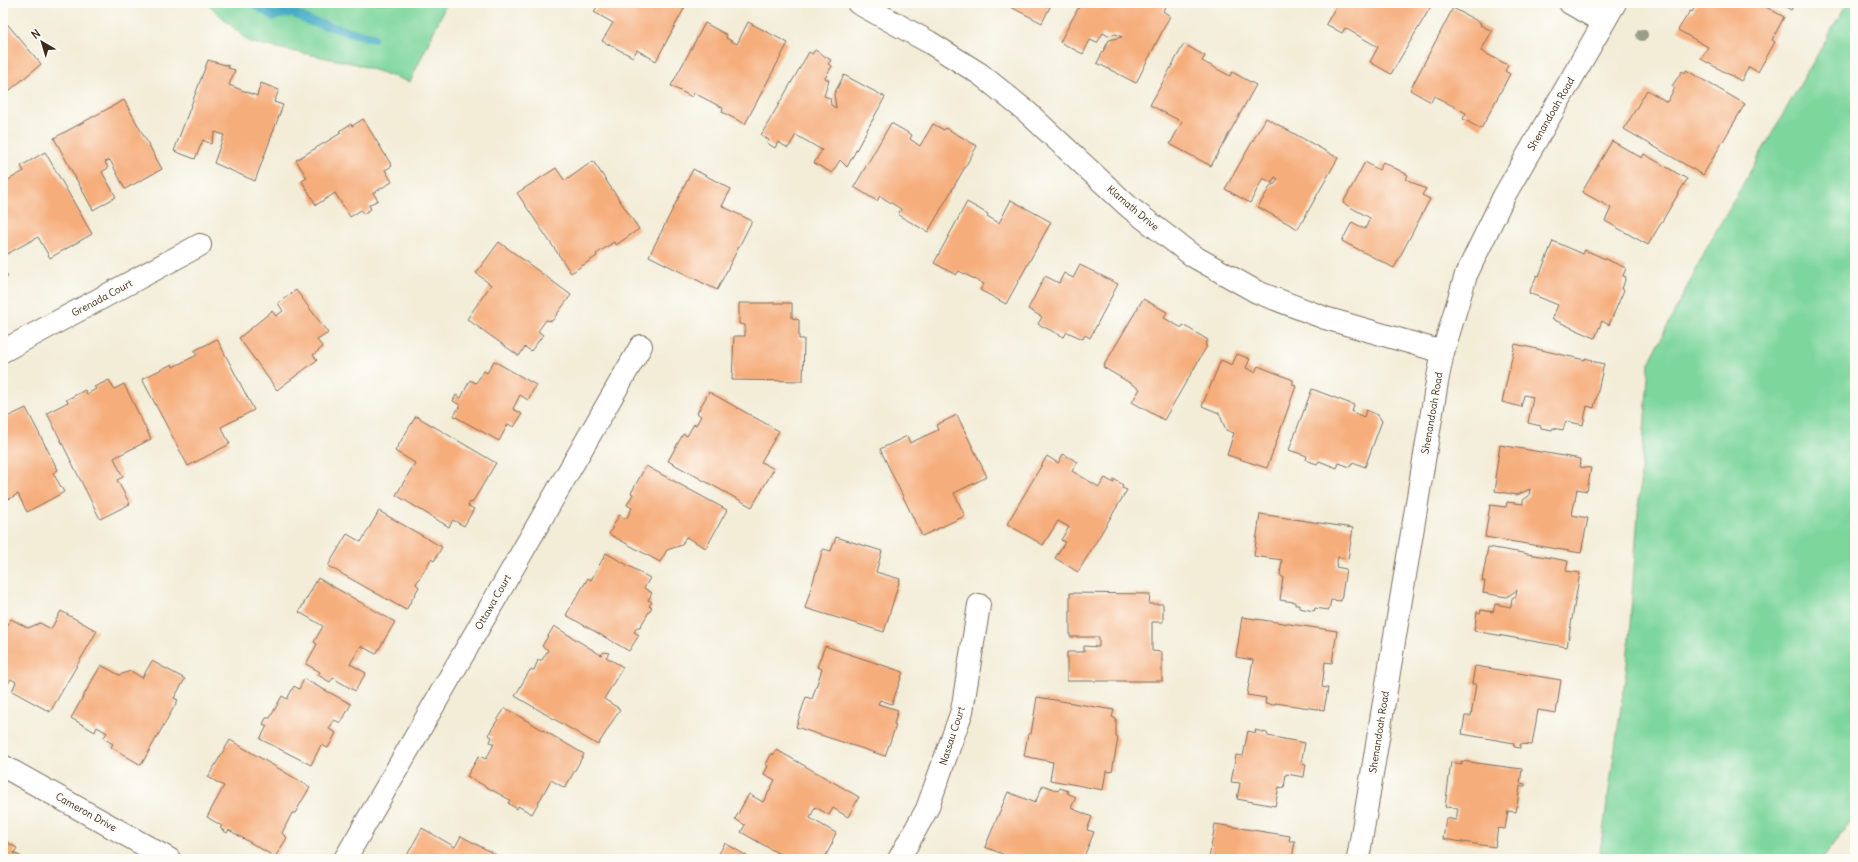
<svg xmlns="http://www.w3.org/2000/svg" width="1858" height="862" font-family="Delius,sans-serif">
<rect width="100%" height="100%" fill="#fdfcf7"/>
<filter id="ink" filterUnits="userSpaceOnUse"><feTurbulence type="fractalNoise" baseFrequency=".025" numOctaves="2"/><feDisplacementMap in="SourceGraphic" scale="8" xChannelSelector="R" yChannelSelector="G"/><feConvolveMatrix kernelMatrix="1 2 1 2 8 2 1 2 1" color-interpolation-filters="sRGB"/></filter>
<filter id="wash" filterUnits="userSpaceOnUse"><feTurbulence type="fractalNoise" baseFrequency=".012" numOctaves="4" result="noise"/><feDisplacementMap in="SourceGraphic" scale="16" xChannelSelector="R" yChannelSelector="G"/><feGaussianBlur stdDeviation="0.9" result="paint"/><feColorMatrix in="noise" values="0 0 0 0 0 0 0 0 0 0 0 0 0 0 0 0 0 1.4 0 .05"/><feComposite in="paint" operator="in"/></filter>
<g filter="url(#wash)">
<rect width="100%" height="100%" fill="#f3edd8"/>
<g fill="#7dd69c" stroke="#5c805d">
<polygon points="207,3 447,3 410,82 356,64 249,42"/>
<polygon points="1847,3 1855,3 1855,815 1822,859 1599,859 1627,665 1649,363 1708,245"/>
</g>
<g fill="none" stroke-linecap="round" stroke-linejoin="round">
<polyline stroke="#46acc6" stroke-width="9" points="253,3 273,16 292,12 309,21 373,38"/>
</g>
<g id="blocks">
<g fill="#f6ad7b">
<polygon points="599,3 687,3 656,61 637,50 633,57 602,41 613,23 594,12"/>
<polygon points="1003,3 1052,3 1042,23"/>
<polygon points="1081,3 1167,3 1163,11 1170,16 1136,83 1097,63 1109,40 1122,37 1116,34 1108,36 1103,33 1097,43 1090,40 1083,54 1060,42"/>
<polygon points="1338,3 1390,4 1389,3 1433,3 1391,74 1370,62 1378,47 1345,28 1342,33 1326,24"/>
<polygon points="1697,3 1759,3 1784,17 1772,40 1775,42 1758,72 1749,67 1741,81 1701,59 1708,47 1678,30 1690,11 1692,12"/>
<polygon points="1779,3 1795,3 1791,10"/>
<polygon points="1453,8 1481,23 1480,25 1492,31 1481,51 1508,65 1505,71 1510,74 1481,129 1463,119 1466,113 1434,96 1431,102 1410,90"/>
<polygon points="3,19 41,64 3,96"/>
<polygon points="748,22 788,43 745,124 722,112 723,108 694,93 692,97 671,86 705,23 727,35 726,38 737,44"/>
<polygon points="1184,44 1205,56 1202,61 1230,76 1232,72 1256,85 1211,166 1170,144 1182,122 1150,105"/>
<polygon points="815,50 831,60 828,64 832,66 825,78 829,80 824,96 830,98 831,105 836,108 834,94 844,75 885,97 847,167 840,160 832,173 814,163 822,150 796,135 788,148 778,142 775,148 767,143 769,140 761,135 809,52 812,54"/>
<polygon points="208,60 229,66 228,68 235,70 229,85 257,96 261,83 279,90 274,102 283,105 255,181 214,163 224,135 215,132 211,144 203,140 195,159 174,151"/>
<polygon points="1686,70 1745,104 1703,175 1624,129 1647,90 1667,102 1675,88 1672,86 1682,71 1685,73"/>
<polygon points="124,100 162,169 125,189 110,160 105,162 108,168 102,172 116,197 93,210 54,138"/>
<polygon points="1266,118 1338,158 1298,229 1258,207 1271,185 1275,184 1278,179 1275,177 1272,183 1263,178 1250,203 1225,189"/>
<polygon points="363,119 392,166 385,170 392,182 373,193 378,200 369,205 371,209 363,214 361,210 350,217 335,193 316,205 302,181 307,178 296,160 341,133 339,131 351,124 352,126"/>
<polygon points="891,123 912,135 910,139 920,146 933,124 944,130 946,128 977,146 928,232 898,215 901,209 880,196 877,201 854,187"/>
<polygon points="1612,141 1642,158 1644,154 1687,179 1648,245 1605,221 1611,208 1582,192"/>
<polygon points="45,152 92,234 50,258 38,237 7,254 3,247 3,183 24,171 21,166"/>
<polygon points="593,161 639,229 616,245 614,242 596,254 597,256 571,273 517,193 556,168 565,181"/>
<polygon points="1365,162 1379,170 1383,162 1408,175 1406,179 1426,189 1422,195 1430,199 1394,268 1342,241 1352,222 1365,229 1370,218 1343,203"/>
<polygon points="693,169 731,189 722,206 752,221 717,290 649,256"/>
<polygon points="1011,200 1051,222 1006,304 980,290 984,284 959,271 956,275 934,263 967,202 988,214 987,216 999,223"/>
<polygon points="1553,241 1583,254 1585,250 1626,268 1623,276 1626,277 1622,289 1624,290 1609,325 1602,321 1595,338 1552,319 1558,305 1529,293 1537,275 1539,276"/>
<polygon points="499,242 571,295 552,321 546,320 538,331 543,335 531,351 525,347 519,356 467,319 491,285 476,273"/>
<polygon points="1080,265 1118,284 1090,338 1085,335 1083,339 1067,332 1064,337 1038,324 1042,317 1028,309 1045,276 1059,283 1064,273 1073,278"/>
<polygon points="3,267 8,277 3,280"/>
<polygon points="296,290 328,333 317,340 323,347 313,355 317,360 277,390 239,338 272,311 276,316 283,311 278,303"/>
<polygon points="1143,299 1167,312 1164,318 1182,328 1183,325 1208,340 1205,345 1207,346 1164,420 1132,402 1140,389 1103,367"/>
<polygon points="739,303 792,303 792,318 799,320 799,339 804,339 803,381 732,380 734,336 745,336 745,325 739,324"/>
<polygon points="217,339 254,410 221,427 230,444 188,466 142,379 172,364 173,367 197,355 194,351"/>
<polygon points="1515,344 1585,360 1585,358 1592,360 1591,361 1604,364 1594,408 1587,406 1583,425 1566,421 1563,430 1553,428 1552,430 1541,428 1541,426 1528,423 1533,397 1524,395 1521,407 1502,402"/>
<polygon points="1237,354 1250,359 1246,368 1255,372 1258,366 1293,380 1293,385 1296,386 1267,468 1227,455 1234,433 1226,430 1219,413 1202,406 1221,360 1232,365"/>
<polygon points="494,361 536,385 528,400 520,395 513,409 522,414 514,427 508,424 499,441 454,416 460,405 453,401 456,395 461,398 470,380 476,383 484,371 487,373"/>
<polygon points="109,380 114,389 124,384 151,439 114,458 123,477 117,480 130,504 100,519 47,413 68,402 66,400 85,390 87,394 96,389 94,387"/>
<polygon points="1312,389 1354,405 1352,412 1364,417 1366,410 1378,415 1382,421 1365,467 1353,462 1350,467 1339,463 1337,468 1319,461 1317,464 1306,460 1307,456 1289,450"/>
<polygon points="709,392 779,431 761,462 774,469 752,507 668,461 683,434 687,436 694,424 696,425 701,416 697,413"/>
<polygon points="26,408 58,470 53,473 64,492 27,512 18,494 9,499 3,496 3,419"/>
<polygon points="957,415 987,477 954,493 965,516 922,536 880,449 907,436 910,443 938,430 936,425"/>
<polygon points="416,416 496,463 472,503 470,502 468,506 474,509 464,526 453,520 449,527 396,495 415,463 395,451"/>
<polygon points="1500,445 1581,459 1580,467 1591,468 1587,491 1577,489 1572,515 1588,518 1581,553 1485,537 1490,505 1506,507 1507,502 1523,504 1523,500 1529,496 1530,489 1517,495 1495,491 1497,479 1495,478"/>
<polygon points="1063,454 1078,462 1072,471 1099,487 1105,478 1114,483 1114,479 1123,485 1122,488 1127,490 1078,572 1055,558 1065,542 1061,540 1069,527 1058,521 1043,545 1007,524 1047,456 1058,463"/>
<polygon points="646,466 727,510 706,548 686,537 682,545 667,550 660,562 609,534 619,515 626,519 632,508 627,505 633,494 631,493"/>
<polygon points="379,511 442,547 434,561 431,559 416,584 419,587 406,610 328,566 347,534 361,542"/>
<polygon points="1260,514 1353,528 1348,559 1338,557 1336,567 1346,569 1341,601 1331,600 1329,610 1315,608 1314,611 1299,608 1299,605 1295,605 1295,602 1280,600 1283,577 1280,575 1282,560 1254,556"/>
<polygon points="836,537 882,551 876,572 900,579 884,632 805,608 823,549 831,551"/>
<polygon points="1488,547 1568,561 1566,571 1580,573 1567,647 1474,631 1477,612 1480,613 1481,610 1493,612 1495,604 1511,607 1512,598 1516,596 1517,590 1507,597 1483,593 1485,581 1482,581"/>
<polygon points="606,553 650,578 644,588 652,593 648,600 652,602 649,606 652,607 640,627 637,627 634,632 639,635 629,651 566,615 588,578 591,580"/>
<polygon points="318,578 395,622 376,654 361,646 350,664 366,673 355,691 333,678 330,682 318,675 320,672 306,664 317,644 314,642 323,626 299,612"/>
<polygon points="1070,593 1150,594 1149,604 1163,604 1163,622 1152,622 1152,651 1162,652 1162,681 1067,681 1067,652 1084,652 1084,646 1099,647 1099,637 1070,637"/>
<polygon points="61,611 97,631 50,712 12,691 16,682 11,679 3,690 3,633 11,619 28,628 40,623 51,629"/>
<polygon points="1242,617 1337,631 1332,663 1325,662 1322,687 1328,688 1324,710 1275,703 1275,705 1265,704 1266,698 1247,695 1253,660 1236,657"/>
<polygon points="554,626 601,655 604,652 609,653 606,657 623,667 604,699 620,709 598,745 515,696 530,670 534,670 538,660 542,660 548,650 542,646"/>
<polygon points="825,646 903,672 892,704 880,700 878,704 898,710 894,724 896,725 885,756 796,727 806,697 812,699 822,669 817,667"/>
<polygon points="152,661 185,679 174,698 178,700 141,765 111,747 113,744 103,738 107,733 97,727 95,732 71,718 101,665 119,675 131,671 142,678"/>
<polygon points="1475,666 1561,680 1556,713 1538,710 1532,745 1520,744 1520,748 1514,747 1514,743 1462,734 1465,716 1471,716 1476,684 1472,684"/>
<polygon points="304,679 351,704 341,723 334,720 329,729 336,733 328,748 321,745 311,765 260,739 267,726 263,724 266,718 270,718 282,696 287,699 294,686 299,689"/>
<polygon points="1037,697 1114,710 1112,717 1116,719 1116,737 1118,738 1112,772 1106,771 1103,790 1050,780 1053,762 1024,756 1028,734 1031,734"/>
<polygon points="505,708 584,754 565,788 551,780 532,814 518,806 517,809 508,803 510,800 467,776 479,756 486,759 494,744 490,742 492,737 488,735"/>
<polygon points="1255,730 1267,733 1268,736 1305,743 1301,763 1306,764 1304,777 1286,774 1284,788 1279,787 1275,806 1237,799 1240,783 1231,782 1236,755 1243,756 1248,731 1256,733"/>
<polygon points="230,740 310,787 295,813 292,813 282,833 287,838 275,857 229,830 227,833 220,828 222,826 207,817 224,786 208,777"/>
<polygon points="777,750 859,797 848,817 833,808 829,815 815,807 810,818 836,833 832,841 833,842 824,859 788,859 741,832 745,825 735,819 749,794 763,802 775,780 764,774 768,766 766,764 772,753 773,755"/>
<polygon points="1461,761 1522,769 1520,783 1525,784 1525,786 1520,786 1516,812 1508,811 1505,829 1498,828 1495,847 1443,839 1446,818 1456,820 1458,808 1445,807 1451,762 1462,764"/>
<polygon points="1043,785 1058,791 1060,788 1068,791 1067,793 1076,797 1071,808 1092,817 1087,830 1094,832 1083,859 1015,859 985,847 1008,792 1035,803"/>
<polygon points="1215,824 1290,836 1289,841 1295,841 1292,859 1209,859"/>
<polygon points="422,828 455,847 461,836 498,856 496,859 405,859"/>
<polygon points="3,840 17,848 14,853 25,859 3,859"/>
<polygon points="725,843 752,859 716,859"/>
</g>
</g>
</g>
<g filter="url(#ink)">
<use href="#blocks" fill-opacity="0" stroke="#7b6e5f" stroke-width="1"/>
<g fill="none" stroke-linecap="round" stroke-linejoin="round">
<defs>
<g id="street">
<polyline points="858,3 929,42 980,74 1027,112 1129,207 1193,256 1257,292 1325,318 1443,352"/>
<polyline points="1570,3 1603,22"/>
<polyline points="3,351 200,245"/>
<polyline points="3,766 169,859"/>
<polyline points="345,859 641,346"/>
<polyline points="899,859 927,809 962,711 979,605"/>
<polyline points="1358,859 1437,382 1443,352 1466,275 1504,196 1615,3"/>
</g>
</defs>
<use href="#street" stroke="#7b6e5f" stroke-width="24"/>
<use href="#street" stroke="#fff" stroke-width="22"/>
</g>
<circle fill="#999e87" cx="1642" cy="35" r="6"/>
</g>
<g text-anchor="middle" dominant-baseline="central" stroke-width="3" stroke-linejoin="round" paint-order="stroke">
<g font-size="10" fill="#3b2a1e" stroke="#fdfcf7">
<text transform="translate(1551 114) rotate(-60)">Shenandoah Road</text>
<text transform="translate(1133 208) rotate(40)">Klamath Drive</text>
<text transform="translate(102 298) rotate(-28)">Grenada Court</text>
<text transform="translate(1432 413) rotate(-80)">Shenandoah Road</text>
<text transform="translate(493 602) rotate(-60)">Ottawa Court</text>
<text transform="translate(1379 732) rotate(-81)">Shenandoah Road</text>
<text transform="translate(952 736) rotate(-72)">Nassau Court</text>
<text transform="translate(86 812) rotate(29)">Cameron Drive</text>
</g>
</g>
<rect width="1858" height="862" fill="none" stroke="#fdfcf7" stroke-width="16"/>
<g transform="translate(42 42) rotate(322)" stroke="#fdfcf7" stroke-width="3" paint-order="stroke">
<path d="M0-3L7 15L0 10L-7 15Z" fill="#3b2a1e"/>
<text y="-6" font-size="11" font-weight="bold" text-anchor="middle" fill="#3b2a1e">N</text>
</g>
</svg>
